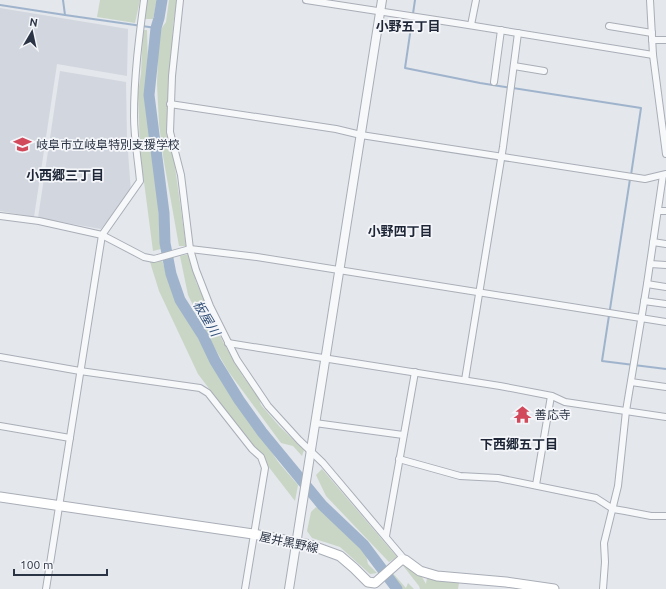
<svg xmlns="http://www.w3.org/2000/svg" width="666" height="589" font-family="Ubuntu,'Noto Sans JP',sans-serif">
<rect width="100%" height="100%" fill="#e4e7ec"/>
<g fill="#d2d6de">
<polygon points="0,8 128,29 127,76 57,64 34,217 0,211"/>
<polygon points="60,71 126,82 127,139 131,192 101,229 38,218"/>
</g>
<g fill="#c9d6c5">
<polygon points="100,0 140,0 135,23 97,17"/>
<polygon points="147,0 157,0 153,19 144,19"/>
<polygon points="169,0 177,0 173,25 169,124 186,246 179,246 163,156 159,124 157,84 159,32 166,22"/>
<polygon points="143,30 147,30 150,140 157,188 161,249 153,251 140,151 138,93 141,74"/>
<polygon points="189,254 196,282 223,342 242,375 258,396 261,405 280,427 304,450 302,456 293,446 281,443 228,371 209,338 188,295 180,256"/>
<polygon points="162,260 173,295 221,378 279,463 298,485 295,501 261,457 198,374 159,291 150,262"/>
<polygon points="322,469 397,557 389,562 326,496 316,475"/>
<polygon points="316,507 324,512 364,545 368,564 377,573 370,574 340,547 312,538 307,531 311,512"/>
<polygon points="401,563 415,565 426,584 427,578 459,583 458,589 420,589 419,586"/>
<polygon points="391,571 406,588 408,583 414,589 398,589 394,582"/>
</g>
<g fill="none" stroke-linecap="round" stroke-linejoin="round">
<g stroke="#9fb4cc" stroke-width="2">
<polyline points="63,0 65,15 156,28"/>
<polyline points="415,0 405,68 480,83 641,108 631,175"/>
<polyline points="0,5 65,15"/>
<polyline points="630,179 602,361 666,369"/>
</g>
<polyline stroke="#9fb4cc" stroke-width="11" points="162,0 159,18 156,28 149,95 164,213 165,243 171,274 180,300 203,336 215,361 239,400 262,432 322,505 364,545 397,589"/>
<defs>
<g id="minor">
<polyline points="180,0 172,76 170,132 181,175 190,249 196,270 210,306 237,360 268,406 299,440 323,463 405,560"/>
<polyline points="306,0 462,24 653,55"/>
<polyline points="650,0 653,55 666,154"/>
<polyline points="471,25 476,0"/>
<polyline points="609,26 652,33"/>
<polyline points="652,40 666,40"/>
<polyline points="514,66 544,71"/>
<polyline points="494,82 501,30"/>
<polyline points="170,104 336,129 361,135 645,179 666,174"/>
<polyline points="658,211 666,211"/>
<polyline points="0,216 39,221 102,235 144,257 154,259 190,249 257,257 666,322"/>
<polyline points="653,242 666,244"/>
<polyline points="650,264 666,265"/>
<polyline points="647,284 666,287"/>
<polyline points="644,301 666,304"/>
<polyline points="228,343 500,386 552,396 565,402 666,417"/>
<polyline points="0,357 80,371 200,388 208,393 252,449 261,457 265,468 245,589"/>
<polyline points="465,380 503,147 518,33"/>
<polyline points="631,382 666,387"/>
<polyline points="315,423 403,435"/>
<polyline points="0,426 70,438"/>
<polyline points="399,459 460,476 498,478 596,498 613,509 625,511 651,516 666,516"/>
<polyline points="536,485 551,396"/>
<polyline points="386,536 415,372"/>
<path d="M46 589 102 235 140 181C138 159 134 138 134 116 134 77 139 38 144 0"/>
<polyline points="603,589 605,562 604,543 618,486 626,411 647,284 663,175"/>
</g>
<polyline id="tertiary" points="289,589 382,0"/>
<polyline id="secondary" points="0,497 253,534 310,545 340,556 354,568 368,582 375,583 401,560 405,560 420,571 437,576 506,582 554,589"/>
</defs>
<use href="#minor" stroke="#a9aeb7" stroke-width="8"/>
<use href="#tertiary" stroke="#a9aeb7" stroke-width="10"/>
<use href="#secondary" stroke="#a9aeb7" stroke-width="11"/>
<use href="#minor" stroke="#f7f8fa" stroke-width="6"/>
<use href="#tertiary" stroke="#f7f8fa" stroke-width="8"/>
<use href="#secondary" stroke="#fff" stroke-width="9"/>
</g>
<defs>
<symbol id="school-bare" viewBox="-9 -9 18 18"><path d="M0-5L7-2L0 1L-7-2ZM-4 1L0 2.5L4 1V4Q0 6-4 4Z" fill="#d1495b" stroke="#f4f6f9" stroke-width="2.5" paint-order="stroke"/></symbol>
<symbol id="temple-bare" viewBox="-9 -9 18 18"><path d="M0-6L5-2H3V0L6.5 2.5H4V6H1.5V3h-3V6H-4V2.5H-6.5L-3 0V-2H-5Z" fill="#d1495b" stroke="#f4f6f9" stroke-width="2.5" paint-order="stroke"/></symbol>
</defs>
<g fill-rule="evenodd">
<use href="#school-bare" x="10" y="132" width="25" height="25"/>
<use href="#temple-bare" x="510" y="402" width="25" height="25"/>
</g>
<g text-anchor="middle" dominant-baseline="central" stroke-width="3.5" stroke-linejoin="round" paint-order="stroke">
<g font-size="12" fill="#2b3445" stroke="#f4f6f9" text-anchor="start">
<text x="36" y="144">岐阜市立岐阜特別支援学校</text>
<text x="535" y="414">善応寺</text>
</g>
<g font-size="12" fill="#2b3445" stroke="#f4f6f9">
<text transform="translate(289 542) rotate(12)">屋井黒野線</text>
</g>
<g font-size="13" font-weight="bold" fill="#1d2536" stroke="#f4f6f9">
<text x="408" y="26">小野五丁目</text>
<text x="65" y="175">小西郷三丁目</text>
<text x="400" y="231">小野四丁目</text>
<text x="519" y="444">下西郷五丁目</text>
</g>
<g font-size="13" font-style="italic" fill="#34527a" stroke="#f4f6f9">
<text transform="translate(207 318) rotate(59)">板屋川</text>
</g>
</g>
<g transform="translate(32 32) rotate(9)" stroke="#f4f6f9" stroke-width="3" paint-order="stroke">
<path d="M0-3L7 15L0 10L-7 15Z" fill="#2b3445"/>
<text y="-6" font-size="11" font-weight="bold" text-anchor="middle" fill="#2b3445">N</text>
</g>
<path d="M14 569v6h93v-6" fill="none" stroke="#2b3445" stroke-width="2"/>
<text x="20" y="569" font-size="12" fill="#2b3445" stroke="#f4f6f9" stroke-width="3" paint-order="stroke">100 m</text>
</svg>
